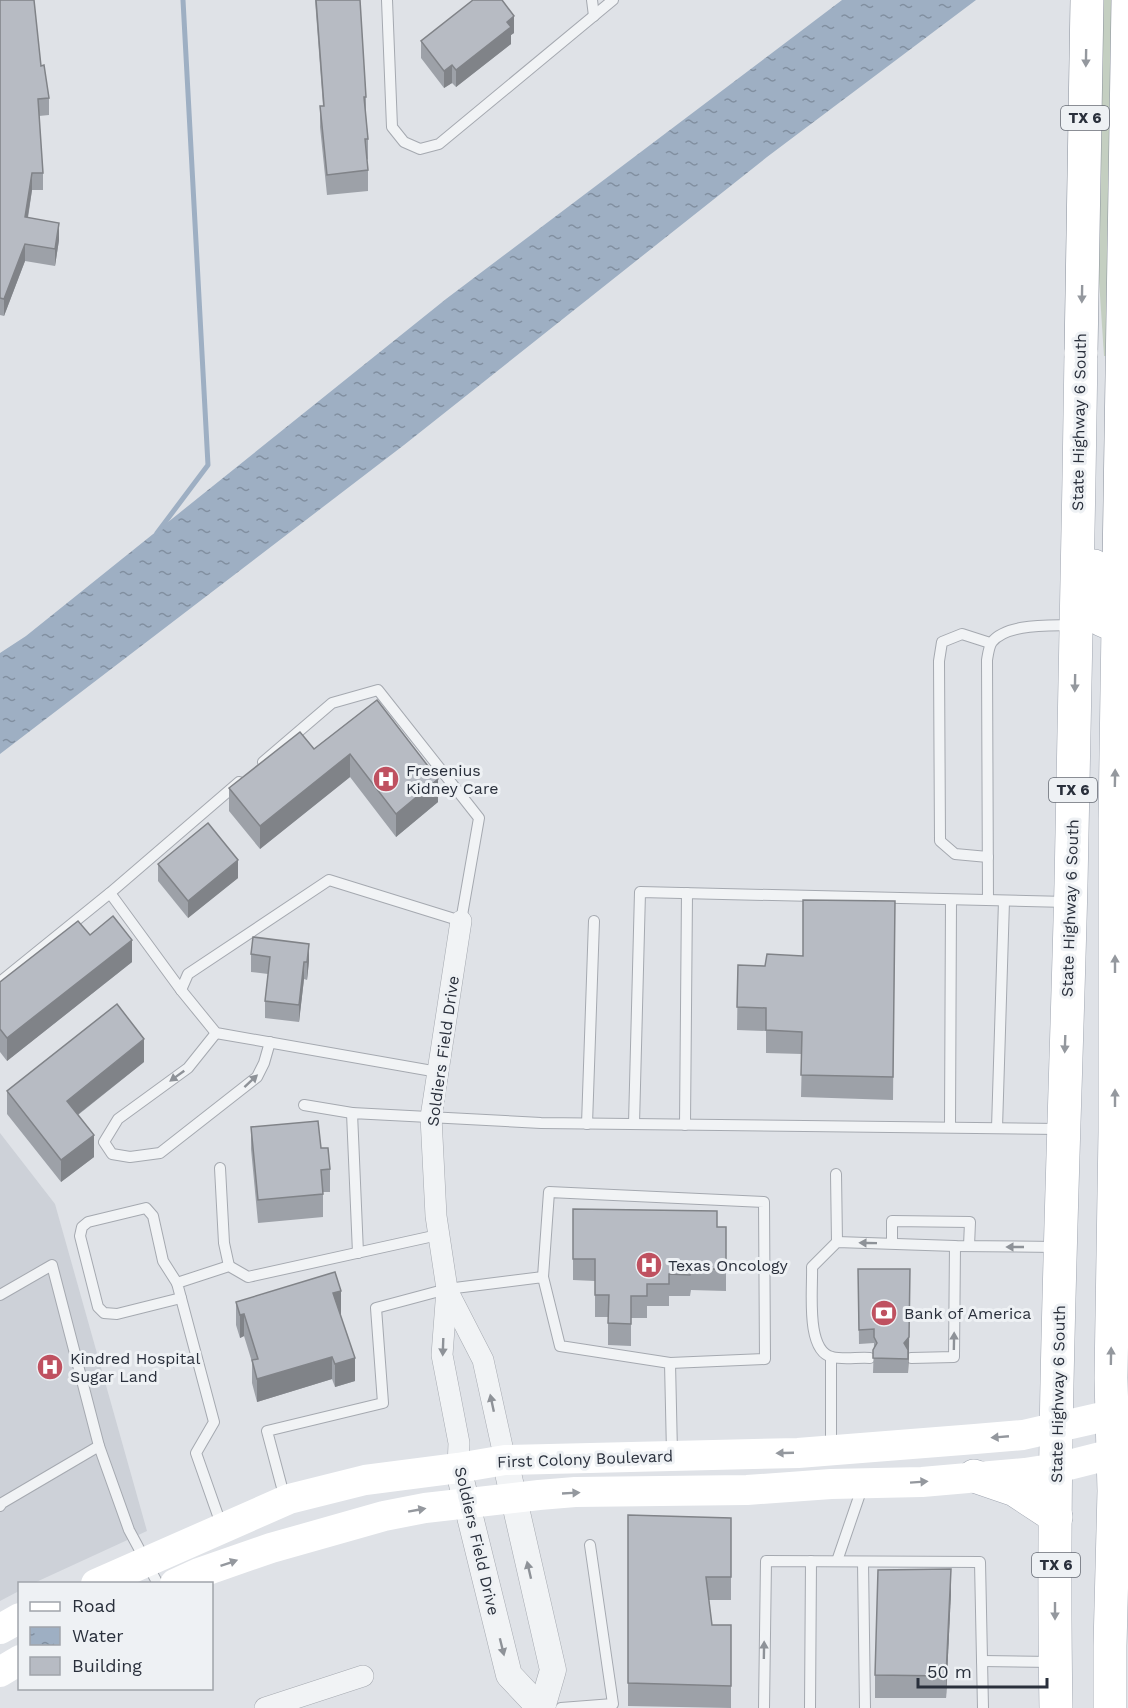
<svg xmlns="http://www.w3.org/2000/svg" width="1128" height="1708" font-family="'Work Sans',sans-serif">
<defs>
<pattern id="water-ripples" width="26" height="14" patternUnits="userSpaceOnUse" patternTransform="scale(1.5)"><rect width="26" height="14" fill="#9eafc3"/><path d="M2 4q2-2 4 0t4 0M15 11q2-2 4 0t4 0" fill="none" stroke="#818fa0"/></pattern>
</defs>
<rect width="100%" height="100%" fill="#dfe2e7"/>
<polygon fill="#cdd1d8" points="0,1133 55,1204 147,1531 34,1583 20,1584 19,1591 0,1601"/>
<polygon fill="#c4cfc1" points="1101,0 1112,0 1107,356 1104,356 1098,265"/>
<polygon fill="url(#water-ripples)" points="842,0 976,0 767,157 404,445 0,754 0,653 26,636 446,299"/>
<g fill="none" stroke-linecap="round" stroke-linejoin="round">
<polyline stroke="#9eafc3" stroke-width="5" points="157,533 208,465 183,0"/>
<defs>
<g id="service">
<polyline points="387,0 392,127 404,142 420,149 439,144 613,0"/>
<polyline points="592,0 594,16"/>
<polyline points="988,857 955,854 940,841 939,661 942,642 962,634 990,643"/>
<polyline points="110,893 181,990 216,1033 438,1072"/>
<path d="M988 900 987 660C988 654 989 646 992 642 1007 623 1050 626 1073 625"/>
<polyline points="0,982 110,893 239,782"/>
<polyline points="181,990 188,974 329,880 461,921 479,818 378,690 332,703 263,762"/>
<polyline points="216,1033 188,1068 118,1119 104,1142 112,1154 130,1157 160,1153 257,1077 264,1063 270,1042"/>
<polyline points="304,1105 352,1113"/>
<polyline points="587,1124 594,921"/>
<polyline points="634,1124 640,892 1067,902"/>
<polyline points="685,1125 687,893"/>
<polyline points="950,1127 951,900"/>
<polyline points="997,1128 1004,901"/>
<polyline points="220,1168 224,1243 229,1266"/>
<polyline points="836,1174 837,1242"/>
<polyline points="892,1243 892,1221 970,1222 969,1246"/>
<polyline points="358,1253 352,1113 541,1123 1059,1129"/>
<polyline points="543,1277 549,1192 764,1202 765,1359 670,1363"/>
<polyline points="177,1283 163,1261 153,1216 146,1208 88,1222 82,1227 80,1236 98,1307 104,1313 117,1314 181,1298"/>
<polyline points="0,1295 52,1265 99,1446"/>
<polyline points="831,1357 831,1450"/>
<path d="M870 1358C858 1357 844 1360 832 1357 805 1351 813 1288 812 1267L837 1242 955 1246 1057 1247"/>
<polyline points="911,1358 954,1357 955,1246"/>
<polyline points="285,1499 267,1431 383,1403 376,1308 447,1289 543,1277 560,1346 670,1363 672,1453"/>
<polyline points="0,1506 2,1503 99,1446 129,1530 158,1584"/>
<polyline points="222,1527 196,1453 214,1422 177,1283 229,1266 248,1277 438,1235"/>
<polyline points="837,1561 863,1485"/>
<polyline points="863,1562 865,1708"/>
<polyline points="982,1661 1052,1662"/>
<polyline points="561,1708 613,1704 590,1545"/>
<polyline points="764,1708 766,1561 980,1562 983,1708"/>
<polyline points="810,1708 811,1561"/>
</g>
<g id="minor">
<polyline points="447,1290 483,1360 505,1460"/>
<polyline points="458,1468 459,1443 442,1355 447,1289 436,1216 431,1117 461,921"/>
<polyline points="265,1708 363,1676"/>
</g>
<g id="tertiary">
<polyline points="505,1460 553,1670 542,1708"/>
<polyline points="458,1468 509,1675 540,1708"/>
</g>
<g id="primary">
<polyline points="1094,566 1098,573 1098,603 1102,620 1118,627 1115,820 1115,1132 1111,1378 1114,1491 1110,1646 1110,1708"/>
<polyline points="974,1476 1015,1490 1056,1517"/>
<path d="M1056 1708C1051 1433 1064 1159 1071 884 1076 707 1078 530 1081 353"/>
</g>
<g id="motorway">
<polyline points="1081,353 1087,0"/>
<polyline points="1118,627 1128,0"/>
</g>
</defs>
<use href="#service" stroke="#a5a9b0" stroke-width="12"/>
<use href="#minor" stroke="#a5a9b0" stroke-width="22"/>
<use href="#tertiary" stroke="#a5a9b0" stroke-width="27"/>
<use href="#primary" stroke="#a0a6b1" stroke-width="34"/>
<use href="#motorway" stroke="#888f9b" stroke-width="34"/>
<use href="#service" stroke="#f1f3f5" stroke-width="10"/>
<use href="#minor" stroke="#f1f3f5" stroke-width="21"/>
<use href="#tertiary" stroke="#f1f3f5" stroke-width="26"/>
<g stroke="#fff" stroke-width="30">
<polyline points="96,1584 289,1499 365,1480 458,1468 505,1460 798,1453 975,1439 1023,1435 1128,1411"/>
<polyline points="175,1584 199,1573 271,1548 384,1516 425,1508 539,1495 575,1492 747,1490 831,1484 922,1482 1025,1473 1057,1468 1128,1450"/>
<polyline points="0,1629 20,1618"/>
<polyline points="0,1672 20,1660"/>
</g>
<use href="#primary" stroke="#fff" stroke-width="33"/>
<use href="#motorway" stroke="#fff" stroke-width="33"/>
</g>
<g fill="#9da1a8">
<polygon points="0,0 41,66 49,98 49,115 39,116 43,173 43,190 32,190 28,218 59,240 55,266 25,261 4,316 0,315"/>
<polygon points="315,0 360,0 366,97 366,116 368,139 368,159 367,160 368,170 368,191 327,195 320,127 320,106 323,106"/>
<polygon points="514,33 511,35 511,44 456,87 452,83 444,88 421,58 421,41"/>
<polygon points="377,700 438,802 396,837 350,777 260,849 229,811 229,788 314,749"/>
<polygon points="158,864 238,878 188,918 158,881"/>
<polygon points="895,901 893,1100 801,1097 802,1054 766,1053 766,1031 737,1030 738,965 765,966 803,956"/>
<polygon points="90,935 132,962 7,1061 0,1052 0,982"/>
<polygon points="251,954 309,961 307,980 304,979 299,1022 265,1018 265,1001 268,974 251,972"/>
<polygon points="144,1062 78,1115 94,1157 61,1182 7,1114 7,1091"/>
<polygon points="251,1127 321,1148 330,1169 330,1192 323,1192 323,1217 258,1223 251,1149"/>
<polygon points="573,1209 717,1227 726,1227 726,1291 691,1290 690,1296 669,1296 669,1306 647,1306 647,1318 631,1318 631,1346 608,1345 608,1317 595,1317 595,1281 573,1280"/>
<polygon points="858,1269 909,1351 908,1373 873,1373 874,1343 859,1344"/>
<polygon points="236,1302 341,1314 340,1314 355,1381 335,1387 332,1379 257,1402 252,1383 252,1362 244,1336 240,1338 236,1325"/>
<polygon points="628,1515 731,1518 731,1600 708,1600 712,1625 731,1625 731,1708 628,1706"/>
<polygon points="951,1592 946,1698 875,1698 875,1675"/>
</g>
<g fill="#808388">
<polygon points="514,16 514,33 511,35 511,44 456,87 456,70 507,22"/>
<polygon points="452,65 452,83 444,88 444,71"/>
<polygon points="32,173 32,190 25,234 25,217"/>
<polygon points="59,223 59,240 55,266 55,249"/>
<polygon points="25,244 25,261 4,316 4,299"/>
<polygon points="350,754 350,777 260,849 260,826"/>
<polygon points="438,779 438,802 396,837 396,814"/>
<polygon points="238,860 238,878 188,918 188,901"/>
<polygon points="132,940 132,962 7,1061 7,1038"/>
<polygon points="309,944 309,961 307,980 307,962"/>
<polygon points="304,962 304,979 299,1022 299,1005"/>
<polygon points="144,1039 144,1062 67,1123 67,1101"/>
<polygon points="94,1135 94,1157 61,1182 61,1160"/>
<polygon points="910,1269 909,1351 908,1373 908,1352 904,1343"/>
<polygon points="341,1291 341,1314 333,1316 333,1293"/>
<polygon points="244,1314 244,1336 240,1338 240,1315"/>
<polygon points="332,1357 332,1379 257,1402 257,1379"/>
<polygon points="355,1358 355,1381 335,1387 335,1364"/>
<polygon points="951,1569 951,1592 946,1698 946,1676"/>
</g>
<g fill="#b7bbc3" stroke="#808388" stroke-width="1.5">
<polygon points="0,0 34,0 41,66 44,65 49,98 38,99 43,173 32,173 25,217 59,223 55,249 25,244 4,299 0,298"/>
<polygon points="316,0 360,0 366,97 364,97 368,139 365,139 368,170 327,175 320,106 324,106"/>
<polygon points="473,0 502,0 514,16 507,22 511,27 456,70 452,65 444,71 421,41"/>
<polygon points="377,700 438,779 396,814 350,754 260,826 229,788 300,732 314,749"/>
<polygon points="208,823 238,860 188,901 158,864"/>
<polygon points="803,900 895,901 893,1077 801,1075 802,1032 766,1030 766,1008 737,1007 738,965 765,966 767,954 803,956"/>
<polygon points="113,916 132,940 7,1038 0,1029 0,982 78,921 90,935"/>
<polygon points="253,937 309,944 307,962 304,962 299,1005 265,1001 270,957 251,954"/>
<polygon points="117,1004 144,1039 67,1101 94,1135 61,1160 7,1091"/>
<polygon points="318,1121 321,1148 328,1148 330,1169 321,1170 323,1194 258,1200 251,1127"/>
<polygon points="573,1209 717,1211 717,1227 726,1227 726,1269 691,1269 690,1275 669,1274 669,1284 647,1284 647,1296 631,1296 631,1324 608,1323 609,1295 595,1295 595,1259 573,1259"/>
<polygon points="858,1269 910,1269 909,1337 904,1343 908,1350 908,1359 873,1358 873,1350 877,1343 874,1337 874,1329 859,1330"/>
<polygon points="335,1272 341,1291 333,1293 355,1358 335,1364 332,1357 257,1379 252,1360 258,1359 244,1314 240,1315 236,1302"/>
<polygon points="628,1515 731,1518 731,1577 706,1577 712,1625 731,1625 731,1686 628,1683"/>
<polygon points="951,1569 946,1676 875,1675 878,1570"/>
</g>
<defs><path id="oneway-solid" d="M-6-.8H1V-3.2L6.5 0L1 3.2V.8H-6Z" transform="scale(1.5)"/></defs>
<g fill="#94989e">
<use href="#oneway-solid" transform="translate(1086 58) rotate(91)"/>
<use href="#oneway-solid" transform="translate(1082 294) rotate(91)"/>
<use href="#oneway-solid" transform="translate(1075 683) rotate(91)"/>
<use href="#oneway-solid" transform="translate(1115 778) rotate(-89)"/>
<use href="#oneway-solid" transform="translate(1115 964) rotate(-90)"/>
<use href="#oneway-solid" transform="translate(1065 1044) rotate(92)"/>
<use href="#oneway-solid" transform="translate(1115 1098) rotate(-90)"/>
<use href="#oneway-solid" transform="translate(1111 1356) rotate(-89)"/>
<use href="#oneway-solid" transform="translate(1000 1437) rotate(175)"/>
<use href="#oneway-solid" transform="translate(785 1453) rotate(178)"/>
<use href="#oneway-solid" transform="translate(919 1482) rotate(-4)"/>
<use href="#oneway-solid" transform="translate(571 1493) rotate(-3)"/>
<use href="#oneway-solid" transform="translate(417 1510) rotate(-10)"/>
<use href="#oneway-solid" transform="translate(229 1563) rotate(-19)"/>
<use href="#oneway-solid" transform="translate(1055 1611) rotate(90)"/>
</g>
<g fill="#8e9298">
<use href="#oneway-solid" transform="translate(177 1076) rotate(144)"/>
<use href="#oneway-solid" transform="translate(251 1081) rotate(-43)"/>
<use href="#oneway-solid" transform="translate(868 1243) rotate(-179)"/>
<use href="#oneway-solid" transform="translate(1015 1247) rotate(-180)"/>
<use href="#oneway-solid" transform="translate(954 1341) rotate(-89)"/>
<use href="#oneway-solid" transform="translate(443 1347) rotate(92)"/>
<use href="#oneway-solid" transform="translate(492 1403) rotate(-102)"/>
<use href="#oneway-solid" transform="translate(529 1570) rotate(-103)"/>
<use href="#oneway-solid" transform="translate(502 1647) rotate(76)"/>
<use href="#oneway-solid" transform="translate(764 1650) rotate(-89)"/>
</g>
<defs>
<symbol id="hospital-disc" viewBox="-11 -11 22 22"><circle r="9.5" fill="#bf5160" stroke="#eef1f4"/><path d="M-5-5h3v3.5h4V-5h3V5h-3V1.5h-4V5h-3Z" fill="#fff"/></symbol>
<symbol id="bank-disc" viewBox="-11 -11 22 22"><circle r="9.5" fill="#bf5160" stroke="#eef1f4"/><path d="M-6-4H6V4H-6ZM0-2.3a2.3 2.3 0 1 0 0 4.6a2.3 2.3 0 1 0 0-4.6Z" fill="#fff"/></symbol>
</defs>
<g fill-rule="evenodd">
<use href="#hospital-disc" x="371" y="764" width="30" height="30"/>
<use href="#hospital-disc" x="634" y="1250" width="30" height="30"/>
<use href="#bank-disc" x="869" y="1298" width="30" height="30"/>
<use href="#hospital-disc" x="35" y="1352" width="30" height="30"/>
</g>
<g text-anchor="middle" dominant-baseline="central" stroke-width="6" stroke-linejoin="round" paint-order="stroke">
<g fill="#eef1f4" stroke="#656a73" stroke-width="1.5">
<rect x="1061" y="106" width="48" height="24" rx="4.5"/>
<rect x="1049" y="778" width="48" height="24" rx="4.5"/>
<rect x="1032" y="1553" width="48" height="24" rx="4.5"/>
</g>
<g font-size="15" font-weight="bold" fill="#2a303c">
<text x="1085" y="118">TX 6</text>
<text x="1073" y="790">TX 6</text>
<text x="1056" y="1565">TX 6</text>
</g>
<g font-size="16" fill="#2a303c" stroke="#eef1f4">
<text transform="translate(1079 422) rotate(-89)">State Highway 6 South</text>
<text transform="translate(1070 908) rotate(-88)">State Highway 6 South</text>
<text transform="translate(443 1051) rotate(-82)">Soldiers Field Drive</text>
<text transform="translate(1058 1394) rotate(-89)">State Highway 6 South</text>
<text transform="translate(585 1459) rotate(-2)">First Colony Boulevard</text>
<text transform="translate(477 1541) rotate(77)">Soldiers Field Drive</text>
</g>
<g font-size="16" fill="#2a303c" stroke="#eef1f4" text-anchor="start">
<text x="406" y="770">Fresenius<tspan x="406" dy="18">Kidney Care</tspan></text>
<text x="668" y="1265">Texas Oncology</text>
<text x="904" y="1313">Bank of America</text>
<text x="70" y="1358">Kindred Hospital<tspan x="70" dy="18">Sugar Land</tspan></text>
</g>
</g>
<rect x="18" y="1582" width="195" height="108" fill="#eef1f4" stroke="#a0a4aa" stroke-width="1.5"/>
<rect x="30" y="1602" width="30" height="9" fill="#ffffff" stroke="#a0a4aa" stroke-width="1.5"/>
<text x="72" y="1612" font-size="18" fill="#2a303c">Road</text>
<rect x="30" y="1627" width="30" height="18" fill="url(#water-ripples)" stroke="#a0a4aa" stroke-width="1.5"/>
<text x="72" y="1642" font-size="18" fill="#2a303c">Water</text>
<rect x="30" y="1657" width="30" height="18" fill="#b7bbc3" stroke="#a0a4aa" stroke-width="1.5"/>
<text x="72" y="1672" font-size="18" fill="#2a303c">Building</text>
<path d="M918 1678v9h129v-9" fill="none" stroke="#2a303c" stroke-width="3"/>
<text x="927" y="1678" font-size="18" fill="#2a303c" stroke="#eef1f4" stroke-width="4.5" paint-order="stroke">50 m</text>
</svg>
